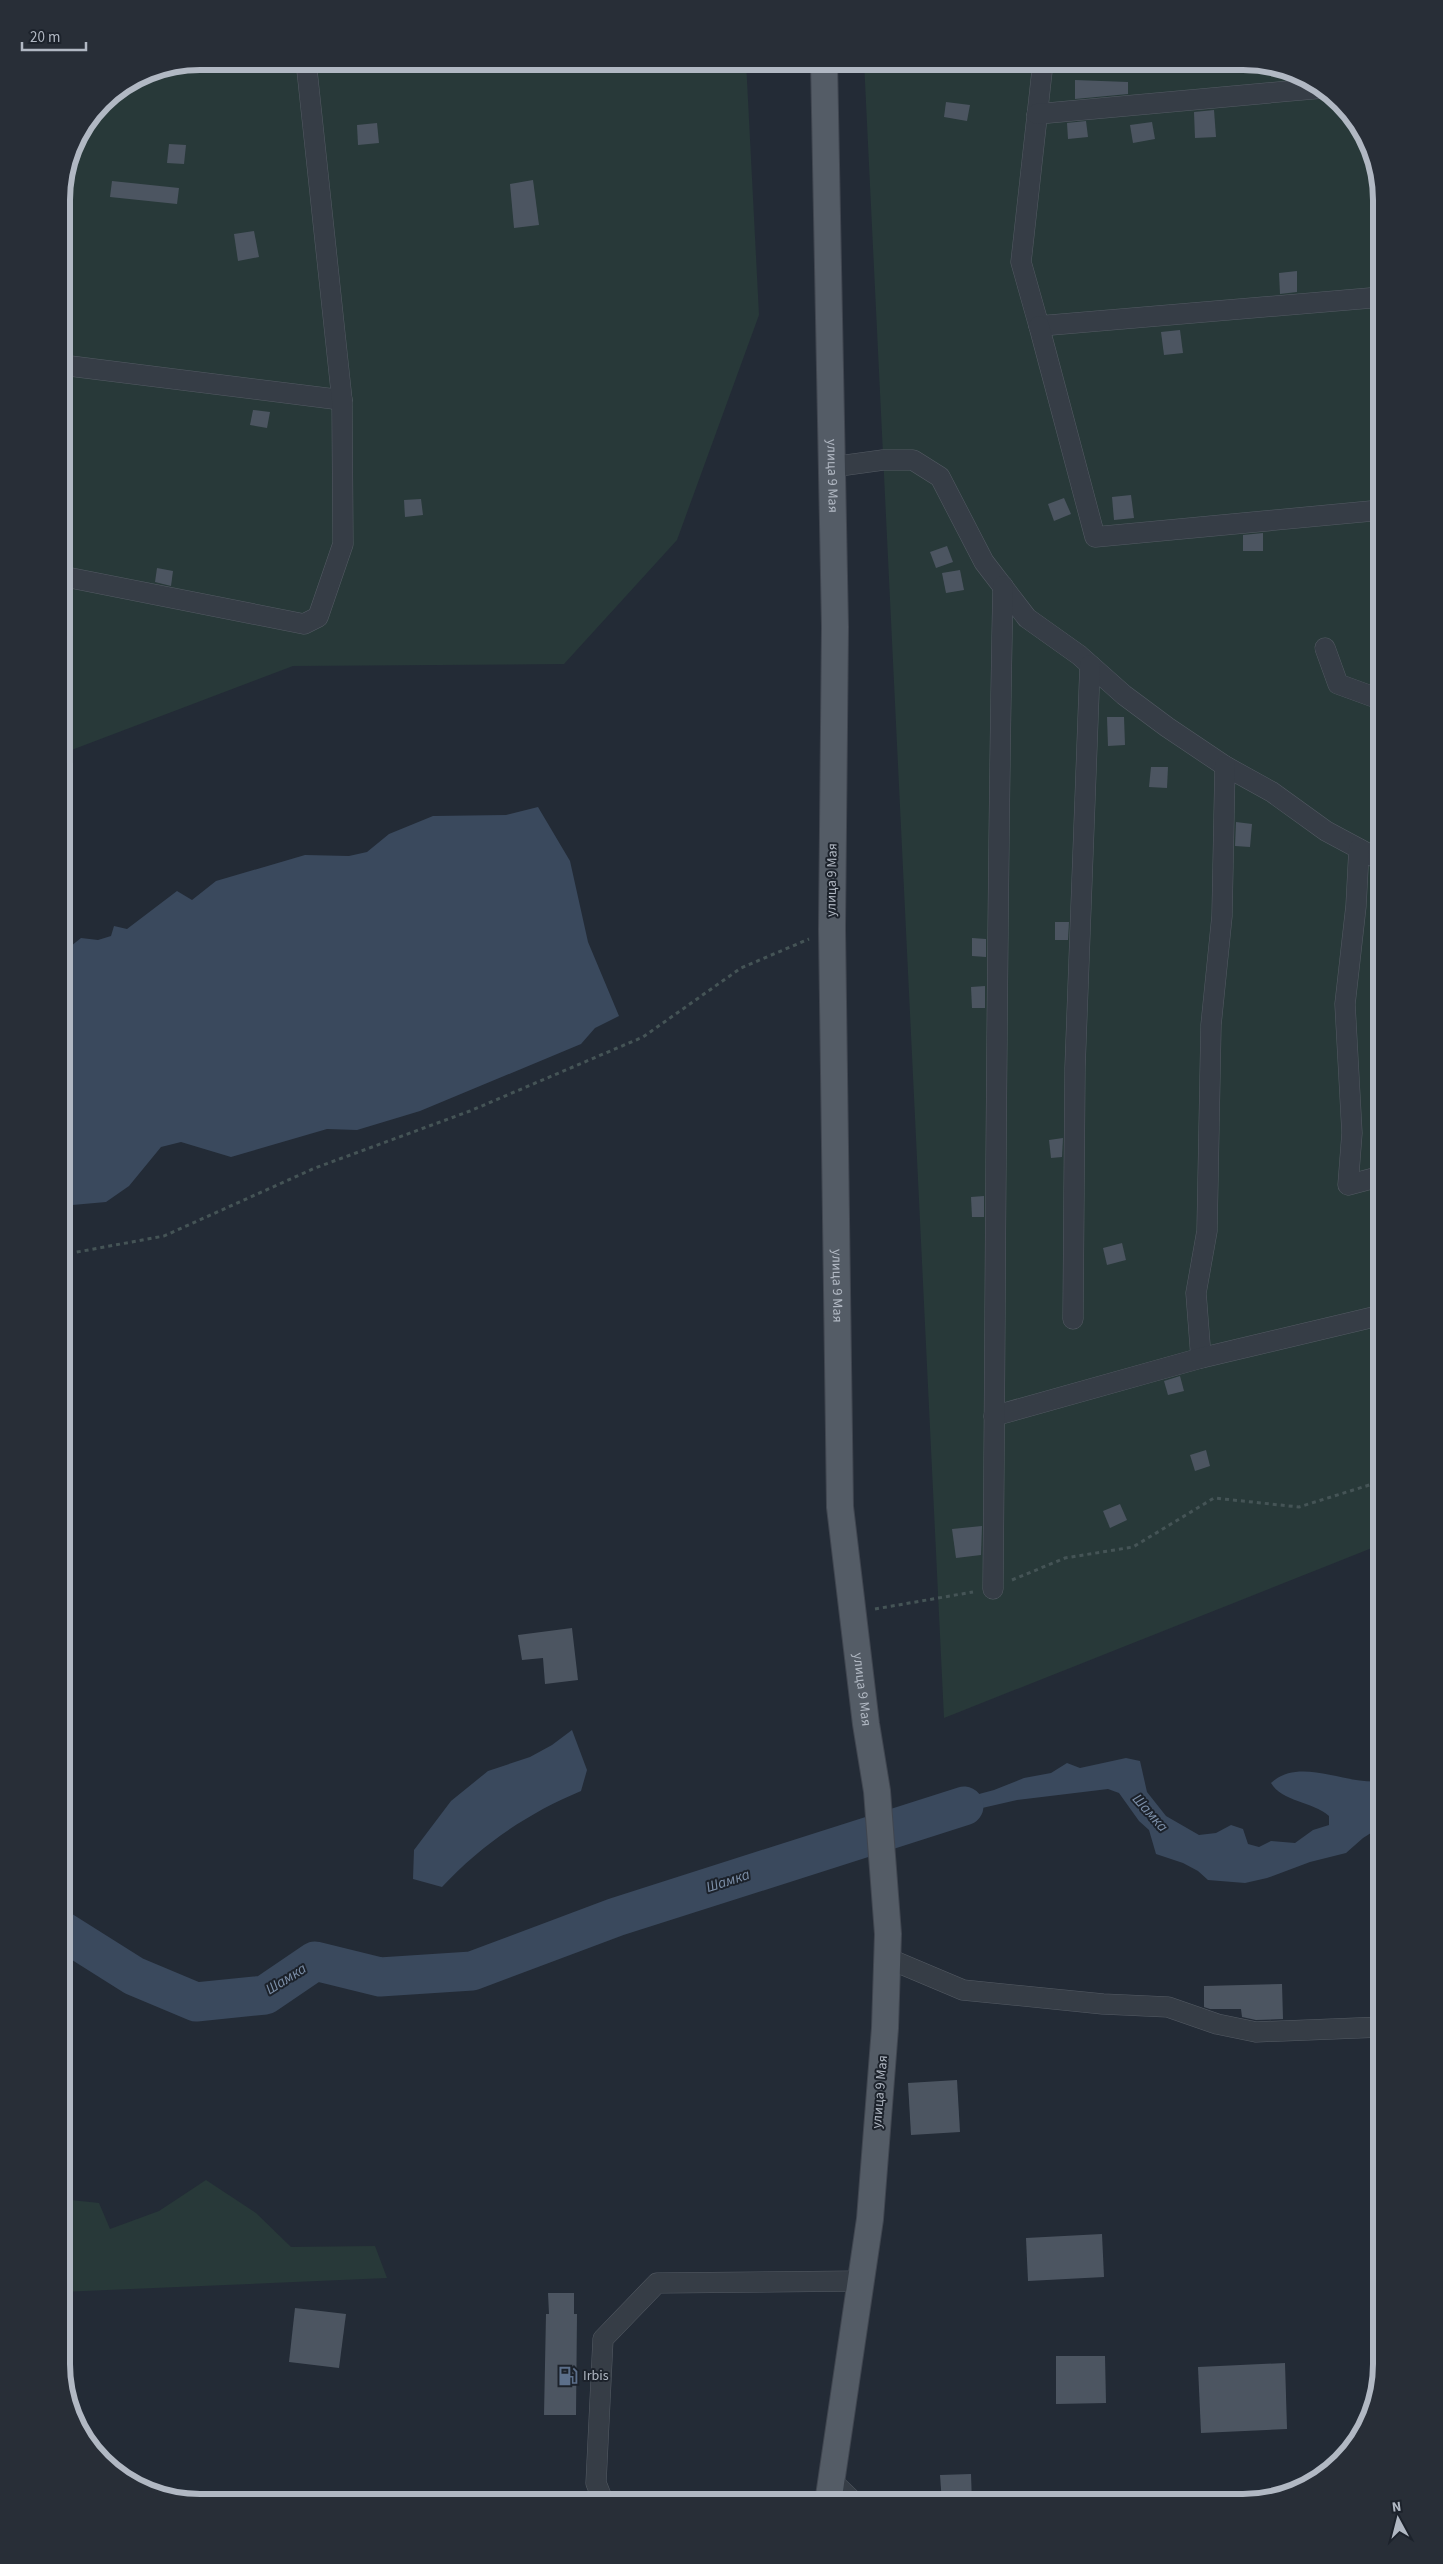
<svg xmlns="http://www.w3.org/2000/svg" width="1443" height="2564" font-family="'Source Sans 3',sans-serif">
<rect width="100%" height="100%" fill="#232b36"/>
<g fill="#283939">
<polygon points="200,61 746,61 759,315 677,540 564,664 293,666 61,754 62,191 75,139 102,102 147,72"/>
<polygon points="864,61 1252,62 1327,90 1371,147 1382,200 1382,1544 944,1718"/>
<polygon points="206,2180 256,2213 291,2247 375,2246 387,2278 61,2292 61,2199 99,2203 110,2229 159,2211"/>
</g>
<g fill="#3a495d">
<polygon points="538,807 570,861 588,942 619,1016 595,1028 581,1044 420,1111 357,1130 327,1129 231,1157 181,1142 161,1147 129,1186 106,1202 61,1206 61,954 81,938 98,940 111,936 114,926 127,929 177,891 192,900 216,881 305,855 349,856 367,852 389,834 433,816 506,815"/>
<path d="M572 1730 587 1770 581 1791C528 1813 481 1845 442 1887L413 1879 414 1850 451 1801 488 1771 530 1757 552 1745Z"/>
<path d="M1126 1758 1140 1761 1147 1792 1166 1816 1199 1835 1216 1833 1231 1825 1243 1829 1248 1844 1259 1847 1271 1841 1295 1843 1313 1830 1329 1825V1816C1312 1801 1282 1802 1271 1783 1300 1756 1347 1786 1382 1781V1826L1363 1838 1346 1853 1310 1862 1267 1878 1245 1883 1208 1880 1198 1871 1183 1863 1156 1854 1149 1830 1139 1821 1119 1793 1108 1789 1017 1800 956 1814 915 1830 914 1813 940 1810 953 1801 994 1790 1024 1778 1051 1773 1067 1763 1080 1768Z"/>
</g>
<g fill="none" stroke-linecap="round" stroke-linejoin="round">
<polyline stroke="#3a495d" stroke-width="39" points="61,1930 134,1976 196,2002 265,1995 315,1961 380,1977 472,1971 616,1917 964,1806"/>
</g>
<g fill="#4c5561">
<polygon points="1075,80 1128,82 1128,94 1075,99"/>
<polygon points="946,102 970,105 967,121 944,117"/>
<polygon points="1214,110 1216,137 1195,138 1194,112"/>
<polygon points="1086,121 1088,137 1068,139 1067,123"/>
<polygon points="1152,122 1155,139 1133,143 1130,125"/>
<polygon points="377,123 379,143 358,145 357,125"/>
<polygon points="169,144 186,145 184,164 167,163"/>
<polygon points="533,180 539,225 514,228 510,184"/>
<polygon points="112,181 179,188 177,204 110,197"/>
<polygon points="254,231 259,257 238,261 234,234"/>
<polygon points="1297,271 1297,292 1280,294 1279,273"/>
<polygon points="1180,330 1183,353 1164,355 1161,332"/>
<polygon points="253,410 270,412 267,428 250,425"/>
<polygon points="1131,495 1134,518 1114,520 1112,497"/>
<polygon points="1064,498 1071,514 1054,521 1048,504"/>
<polygon points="421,499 423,515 405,517 404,500"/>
<polygon points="1263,533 1263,551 1243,551 1243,535"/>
<polygon points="947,546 953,562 936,568 930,552"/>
<polygon points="157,568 173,571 171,586 155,582"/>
<polygon points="960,570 964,590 946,593 942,573"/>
<polygon points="1107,717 1124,717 1125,745 1108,746"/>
<polygon points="1151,767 1168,767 1167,788 1149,787"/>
<polygon points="1236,822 1252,824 1250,847 1235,846"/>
<polygon points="1055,922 1069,922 1068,940 1055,940"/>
<polygon points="972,938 986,939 986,957 972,956"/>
<polygon points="985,986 985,1008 972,1008 971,987"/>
<polygon points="1063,1138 1062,1157 1051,1158 1049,1140"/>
<polygon points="984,1196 984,1217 972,1217 971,1197"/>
<polygon points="1122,1243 1126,1260 1107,1265 1103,1248"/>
<polygon points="1180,1376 1184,1391 1168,1395 1164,1381"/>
<polygon points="1206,1450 1210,1466 1195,1471 1190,1455"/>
<polygon points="1120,1504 1127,1520 1110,1528 1103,1511"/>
<polygon points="982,1526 981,1555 956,1558 952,1529"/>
<polygon points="572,1628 578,1680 545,1684 543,1658 522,1660 518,1635"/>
<polygon points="1282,1984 1283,2019 1256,2020 1242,2017 1241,2009 1210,2009 1204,2007 1204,1986"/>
<polygon points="957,2080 960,2132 911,2135 908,2083"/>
<polygon points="1102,2234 1104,2277 1028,2281 1026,2238"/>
<polygon points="548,2293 574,2293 574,2314 577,2314 576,2415 544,2415 546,2314 549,2314"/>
<polygon points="295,2308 346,2314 339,2368 289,2362"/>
<polygon points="1056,2356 1105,2356 1106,2403 1056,2404"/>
<polygon points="1285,2363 1287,2429 1201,2433 1198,2367"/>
<polygon points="971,2474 972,2503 942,2503 940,2475"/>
</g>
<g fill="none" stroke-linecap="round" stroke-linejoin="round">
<defs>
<g id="minor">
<polyline points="1043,62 1021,262 1039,326 1382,297"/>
<polyline points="1037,114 1323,88"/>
<polyline points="1039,326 1095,537 1382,510"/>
<polyline points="62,365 342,400"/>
<polyline points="832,467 883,460 913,460 940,477 984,562 1027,618 1079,655 1124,695 1167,727 1225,766 1272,792 1326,831 1382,861"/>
<polyline points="61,576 304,624 318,617 343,544 342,400 306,61"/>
<polyline points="1325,648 1338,684 1382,700"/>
<polyline points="1359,849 1356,906 1345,1004 1352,1133 1348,1185 1382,1176"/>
<polyline points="1073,1319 1075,1068 1090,665"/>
<polyline points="1201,1358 1196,1293 1207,1231 1211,1025 1222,916 1225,766"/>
<polyline points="994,1416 1201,1358 1382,1315"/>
<path d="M993 1589C996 1255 996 920 1003 586"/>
<polyline points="887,1958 963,1990 1103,2004 1168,2007 1217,2024 1256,2032 1382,2027"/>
<polyline points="831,2480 855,2503"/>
<polyline points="604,2503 596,2483 603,2339 657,2283 860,2281"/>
</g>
<g id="major">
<path id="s1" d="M824 61 835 627 832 929 840 1507 866 1724 877 1791 888 1934 885 2028 870 2219 828 2503"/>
</g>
</defs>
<use href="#minor" stroke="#545b64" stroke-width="21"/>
<use href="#major" stroke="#404650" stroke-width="28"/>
<g stroke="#455456" stroke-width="3" stroke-dasharray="4 4" stroke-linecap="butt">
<polyline points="61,1255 164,1236 315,1168 470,1111 643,1037 741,968 809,939"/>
<polyline points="1012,1580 1065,1558 1133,1547 1214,1498 1299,1507 1382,1481"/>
<polyline points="875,1609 973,1592"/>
</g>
<use href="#minor" stroke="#363d46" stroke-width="20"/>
<use href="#major" stroke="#545c66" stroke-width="26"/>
</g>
<defs>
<symbol id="fuel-bare" viewBox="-9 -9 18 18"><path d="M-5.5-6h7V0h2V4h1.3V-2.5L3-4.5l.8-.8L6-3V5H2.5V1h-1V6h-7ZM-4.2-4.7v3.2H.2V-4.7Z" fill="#5c6f8a" stroke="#1c222b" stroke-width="2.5" paint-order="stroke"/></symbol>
</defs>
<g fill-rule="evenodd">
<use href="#fuel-bare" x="554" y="2362" width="28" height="28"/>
</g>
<g text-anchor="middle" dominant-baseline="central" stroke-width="4" stroke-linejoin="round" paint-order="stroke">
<g font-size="14" fill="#b1b8c3" stroke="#1c222b">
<text stroke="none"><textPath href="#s1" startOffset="415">улица 9 Мая</textPath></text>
<text transform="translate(832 880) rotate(-89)">улица 9 Мая</text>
<text stroke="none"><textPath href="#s1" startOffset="1225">улица 9 Мая</textPath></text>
<text stroke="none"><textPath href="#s1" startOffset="1630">улица 9 Мая</textPath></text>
<text transform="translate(880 2092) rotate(-85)">улица 9 Мая</text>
</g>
<g font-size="14" fill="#b1b8c3" stroke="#1c222b" text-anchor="start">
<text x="583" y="2376">Irbis</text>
</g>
<g font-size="15" font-style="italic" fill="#7c8fa8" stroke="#1c222b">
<text transform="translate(1150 1813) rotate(48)">Шамка</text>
<text transform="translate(728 1881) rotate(-18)">Шамка</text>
<text transform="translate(286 1979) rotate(-32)">Шамка</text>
</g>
</g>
<path d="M0 0H1443V2564H0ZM200 70H1243A130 130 0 0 1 1373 200V2364A130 130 0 0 1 1243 2494H200A130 130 0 0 1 70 2364V200A130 130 0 0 1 200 70Z" fill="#282e37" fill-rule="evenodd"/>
<path fill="none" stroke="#b1b8c3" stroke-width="6" d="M200 70H1243A130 130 0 0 1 1373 200V2364A130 130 0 0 1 1243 2494H200A130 130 0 0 1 70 2364V200A130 130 0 0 1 200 70Z"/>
<g transform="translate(1398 2519) rotate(353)" stroke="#1c222b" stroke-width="4" paint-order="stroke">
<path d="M0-4L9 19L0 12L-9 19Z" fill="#b1b8c3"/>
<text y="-8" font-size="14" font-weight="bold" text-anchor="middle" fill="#b1b8c3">N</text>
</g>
<path d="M22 42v8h64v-8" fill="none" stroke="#b1b8c3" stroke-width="2.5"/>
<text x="30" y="42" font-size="15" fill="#b1b8c3" stroke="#1c222b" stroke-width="4" paint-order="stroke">20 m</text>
</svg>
